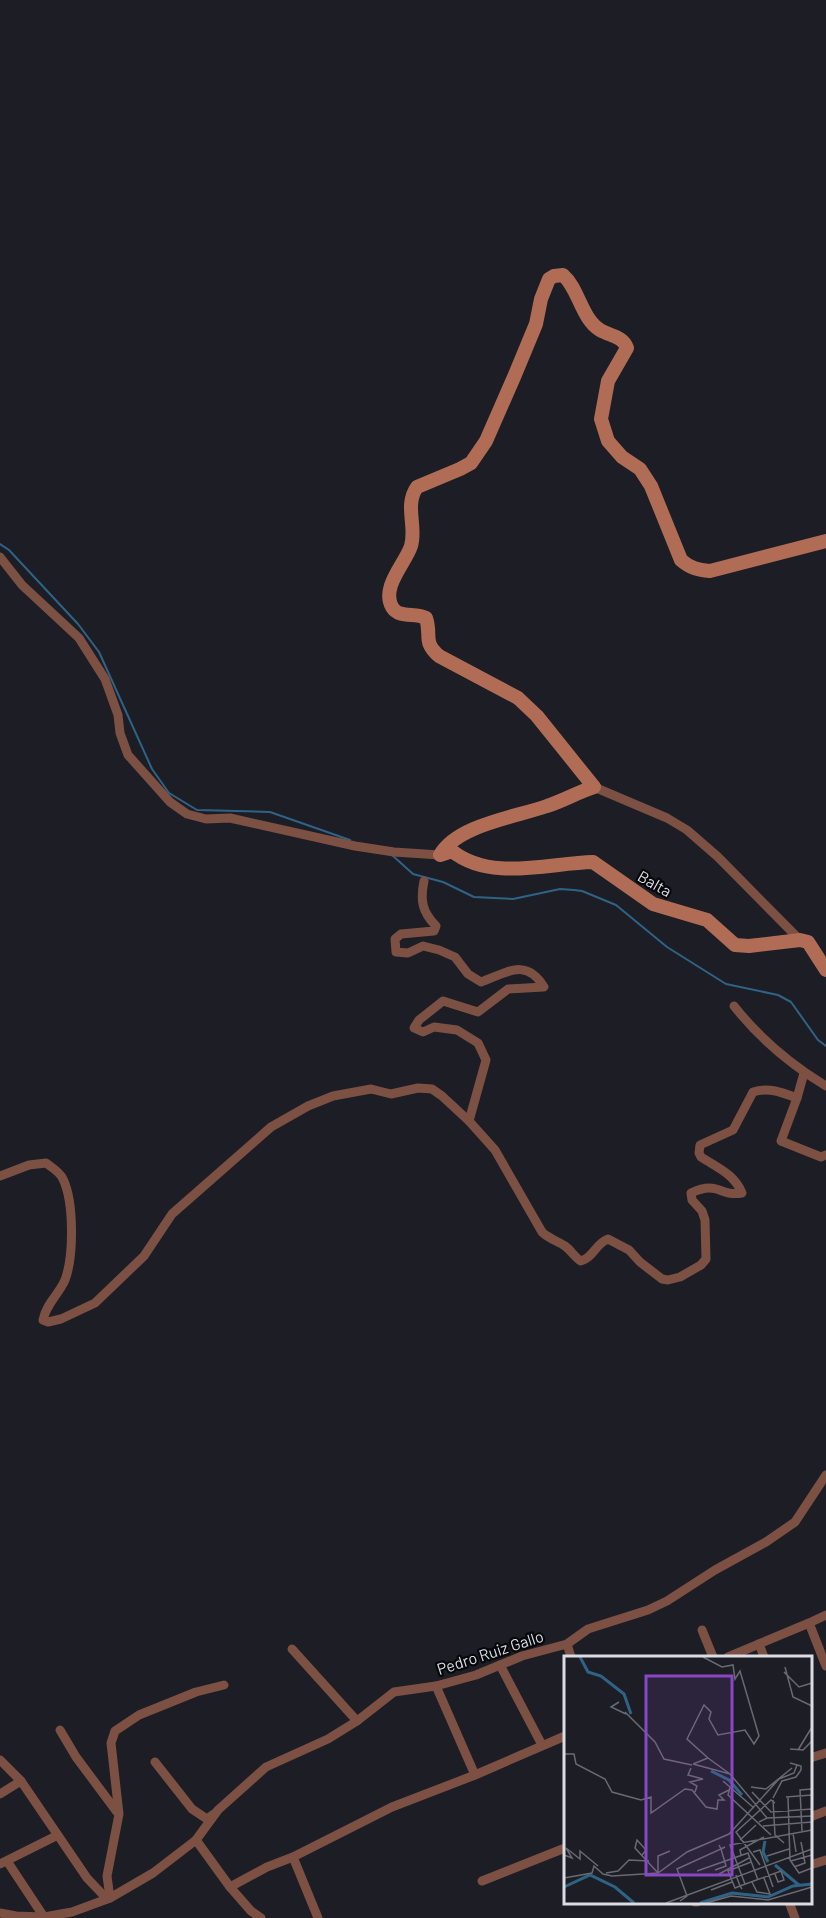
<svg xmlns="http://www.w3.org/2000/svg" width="826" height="1918" font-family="Barlow,sans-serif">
<rect width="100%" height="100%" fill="#1c1d25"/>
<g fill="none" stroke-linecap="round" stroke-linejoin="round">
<g stroke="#2f6386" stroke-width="2">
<polyline points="0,544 9,550 78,624 99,652 152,769 169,793 197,810 270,812 350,840"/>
<polyline points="392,855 413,874 443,882 474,897 513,899 560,889 574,890 582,891 616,905 667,947 726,984 778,995 791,1002 818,1040 826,1046"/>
</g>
<g stroke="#7c5042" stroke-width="9">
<polyline points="0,557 22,585 79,638 105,679 118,715 120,733 128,755 170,802 187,814 206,819 230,818 355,846 394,852 440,855"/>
<polyline points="594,787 667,818 687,830 718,857 800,940"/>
<path d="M424 881C420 900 422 912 436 926L434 931 401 934 395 939 396 952 408 953 423 946 439 950 455 957 468 974 481 982C506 973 526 957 544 987L508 989 478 1012 443 1001 419 1020 414 1028 423 1032 434 1027 457 1030 478 1043 486 1060 469 1121"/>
<path d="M734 1006C760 1039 790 1064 826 1086"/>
<polyline points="804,1073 797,1098 781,1141 821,1157 826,1155"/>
<path d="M0 1176 29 1165 46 1163C51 1167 60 1172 63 1179 74 1202 74 1256 65 1280 59 1294 46 1304 43 1320L48 1322 61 1319 95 1303 144 1256 172 1214 271 1127 308 1106 333 1096 371 1089 391 1094 418 1088 432 1089 442 1096 469 1121 495 1150 542 1232C549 1239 558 1241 565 1246 572 1251 574 1257 581 1261 593 1258 596 1243 608 1239L629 1250 640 1262 662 1279 668 1280 680 1277 701 1265 706 1259 705 1220 702 1211 692 1200 691 1193C719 1180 719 1197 742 1193 734 1174 718 1168 701 1157L699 1153 700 1145 733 1130 753 1092C769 1087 781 1092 797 1098"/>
<polyline points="826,1615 809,1623 826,1666"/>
<polyline points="702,1630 713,1657"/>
<polyline points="567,1644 571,1657"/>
<polyline points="292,1649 357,1721"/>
<polyline points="728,1657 759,1644"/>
<polyline points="764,1657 759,1644 809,1623"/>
<polyline points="500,1665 542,1745"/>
<polyline points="436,1686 475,1775"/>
<polyline points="60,1730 76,1757 117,1812"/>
<polyline points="810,1758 826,1753"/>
<polyline points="0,1760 21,1781 87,1878 107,1899"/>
<polyline points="155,1762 192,1809 207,1819 214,1814"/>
<polyline points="0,1794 21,1781"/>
<polyline points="810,1817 826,1811"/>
<polyline points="196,1840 230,1887 267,1867 293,1857"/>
<polyline points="7,1861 44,1917"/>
<polyline points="0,1864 56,1836"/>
<polyline points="810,1865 826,1860"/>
<polyline points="482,1881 565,1848"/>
<polyline points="230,1887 251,1911 261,1918"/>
<polyline points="110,1898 107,1876 119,1814 111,1743 115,1731 139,1715 196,1692 224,1685"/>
<polyline points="695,1902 697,1902"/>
<polyline points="789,1902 795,1918"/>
<polyline points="0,1913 16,1916 44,1917 72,1912 110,1898 153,1873 196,1840 218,1810 266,1767 328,1739 357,1721 394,1692 436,1686 476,1675 522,1656 567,1644 588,1629 648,1610 667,1601 715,1570 766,1542 795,1522 826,1475"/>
<polyline points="318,1918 293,1857 392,1807 475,1775 565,1736"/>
</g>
<path stroke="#b16c55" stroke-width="14" d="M826 541 710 571C698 570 690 568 681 560L651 486 640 469 622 457 608 441 601 419 608 381 627 348C623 336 610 336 600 330 581 318 579 289 563 275L554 276 549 279 541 299 536 324 514 377 486 441 471 463 460 469 417 487C404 505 417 527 411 546 405 564 381 587 392 607 399 619 415 612 426 618 432 636 422 641 439 656L518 698 537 716 594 787C578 792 563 801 547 806 516 817 457 825 440 855L452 851C491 882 548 863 593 862L653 904 707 920 735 945 749 946 800 940 808 942 826 970"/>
</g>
<g text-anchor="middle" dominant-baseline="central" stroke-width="4.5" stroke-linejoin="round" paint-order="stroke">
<g font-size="16" fill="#dcdde3" stroke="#07080b">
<text transform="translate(655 883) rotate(30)">Balta</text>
<text transform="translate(490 1652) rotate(-18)">Pedro Ruiz Gallo</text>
</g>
</g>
<g transform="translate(564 1656)">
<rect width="248" height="248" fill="#1c1d25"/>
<path fill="none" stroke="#2f6386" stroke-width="3" d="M16 1 24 16 37 20 60 38 67 58M147 115 165 124 178 139M201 185 199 196 204 206M211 209 236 230M0 231 26 219 51 231 70 247M136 247 168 237 204 241 229 230 248 228"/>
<path fill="none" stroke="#696a71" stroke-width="1.5" d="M221 11 229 41 248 50M220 16 235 31 248 27M55 46 47 51 62 58M61 56 91 86 100 103 128 109M226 93 239 94 248 85M234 94 248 71M0 98H10L12 108 41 123 48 136 77 144 87 141V157L121 133 128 134 142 151 153 153 154 144H160L155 139 165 134M144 102 166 118M129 108 144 102 123 83 140 49 147 56 145 63 154 79 181 74 190 88 195 80 176 15 171 23 169 9 158 11 139 1M129 108 166 118 203 162M127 112 124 119 139 123 126 126 133 130 131 136M159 125 190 152M166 131 164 139 207 179M187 131 202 133 228 112M188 136 207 156 248 153M222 141 248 139M224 141 226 204 235 217 248 212M209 142 218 125 232 121 237 114V110L226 107M209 144 211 179 220 187M195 166 203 162 248 160M199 170 248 166M238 175 236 134 248 133M229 177 232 196M176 184 192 169M189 196 196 194 209 231M0 199 8 202 2 192 16 203V195L34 210M78 199 82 194 73 184 71 192 94 217M177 199 176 194 200 181M203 200 225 193M227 205 248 199M196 209 172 176 207 144 211 147M230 211 241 207 237 186M151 214 162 210 157 193 161 191M133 215 184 197 194 224M42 217 54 215 65 204 85 205M94 217V200L106 195M155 218 185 202M172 219 176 230 171 232 164 215 187 206M0 222 28 217 30 210 39 218 48 220 94 217 123 196 165 178 215 123 230 117 233 109M188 226 193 236 206 238 200 222M181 228 166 189 248 174M178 233 176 230 217 215 220 224 214 226 211 218M147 234 168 226M116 245 123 240 113 213 157 193 155 189M102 247 248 193M142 247 167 240 204 244 248 231"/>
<path fill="#8a47c4" fill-opacity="0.15" stroke="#8a47c4" stroke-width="3" d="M82 20H168V219H82Z"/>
<rect width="248" height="248" fill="none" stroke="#dcdde3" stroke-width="3"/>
</g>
</svg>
